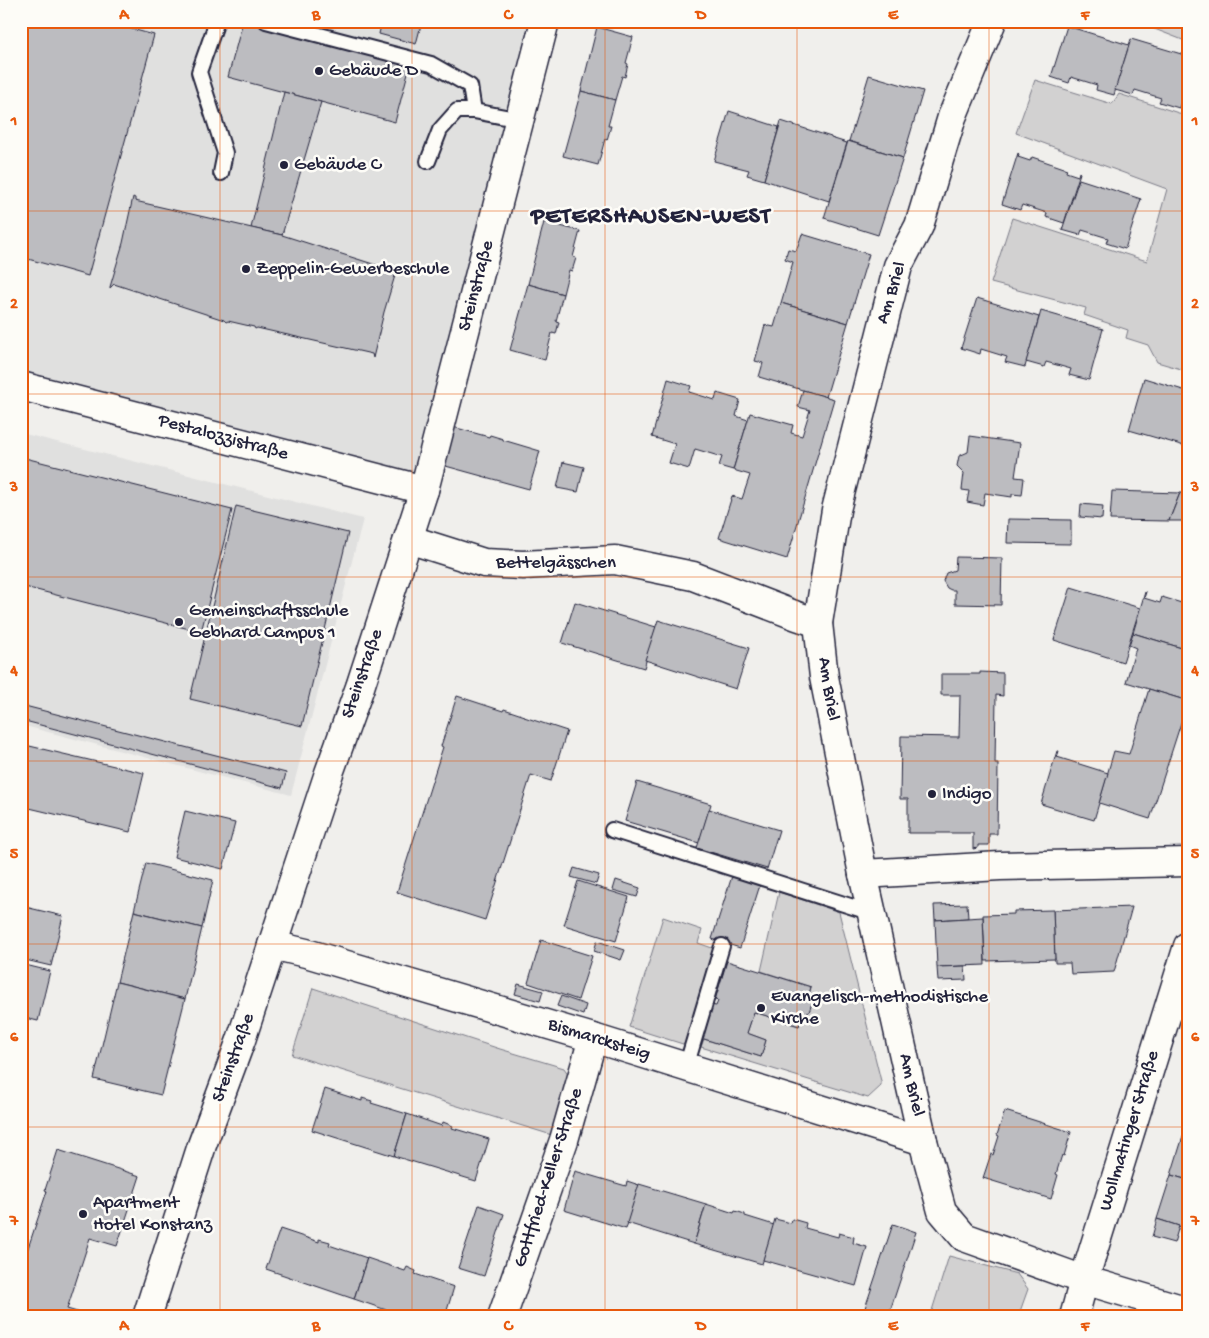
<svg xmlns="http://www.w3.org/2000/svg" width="1209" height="1338" font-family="'Gochi Hand',sans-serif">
<rect width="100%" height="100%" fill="#f0efec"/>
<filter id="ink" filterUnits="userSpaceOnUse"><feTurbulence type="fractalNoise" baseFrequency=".02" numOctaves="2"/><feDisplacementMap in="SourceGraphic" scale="10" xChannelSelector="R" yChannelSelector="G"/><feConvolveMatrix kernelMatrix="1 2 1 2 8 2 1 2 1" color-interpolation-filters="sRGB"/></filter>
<g filter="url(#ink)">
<g fill="#e0e0df">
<polygon points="21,21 531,21 416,478 21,375"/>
<polygon points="21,433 363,519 291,795 21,725"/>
</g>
<g fill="#d2d1d1" stroke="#7a7a86">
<polygon points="1134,21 1188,21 1188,42"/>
<polygon points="1035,80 1112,104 1119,94 1188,116 1188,371 1157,362 1148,345 1126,338 1128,330 1084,315 1086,308 991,283 1012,218 1147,261 1167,189 1016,133"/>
<polygon points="779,892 839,912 881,1081 881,1086 868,1098 701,1047 704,1039 761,1057 766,1040 747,1033 754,1012 799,1026 803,1014 809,1012 812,1003 808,998 811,987 761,971"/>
<polygon points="663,917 702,930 698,943 715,949 686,1045 629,1027"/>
<polygon points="313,988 500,1049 564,1068 568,1074 571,1082 555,1136 292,1055"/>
<polygon points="949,1256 1017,1274 1028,1289 1018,1317 930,1317"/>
</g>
<g fill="#bcbcc0" stroke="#22223b">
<polygon points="21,21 102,21 154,35 88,276 21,257"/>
<polygon points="243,21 248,21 410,65 395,122 228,77"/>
<polygon points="382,21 422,21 416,44 379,34"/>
<polygon points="1067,26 1129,45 1114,95 1096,90 1097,85 1071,77 1069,83 1051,77"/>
<polygon points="597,27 633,37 626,63 628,64 625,77 622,76 615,100 581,91"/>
<polygon points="1131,39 1188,56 1188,79 1179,108 1159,102 1161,98 1135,90 1133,95 1115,90"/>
<polygon points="869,75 923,91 903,158 849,141"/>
<polygon points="581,91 615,100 608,126 611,126 607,140 605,139 598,165 563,156"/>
<polygon points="284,92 321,102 282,235 251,228"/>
<polygon points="729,111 779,127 764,180 747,175 749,170 714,161"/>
<polygon points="781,121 831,137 831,138 847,143 829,201 764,180"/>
<polygon points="848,141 903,158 878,235 824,218"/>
<polygon points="1018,153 1019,154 1018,157 1030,161 1032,157 1067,169 1066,172 1078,176 1079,172 1080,173 1064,223 1046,217 1047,213 1022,205 1020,210 1002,204"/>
<polygon points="1079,179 1141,199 1125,249 1106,243 1108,238 1082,230 1080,235 1062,230"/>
<polygon points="133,197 135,198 135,201 282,235 395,271 395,268 397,269 384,312 373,358 372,354 257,328 255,329 254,327 228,321 226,322 224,320 114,284 110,288 110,287 123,243"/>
<polygon points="544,222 580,231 573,257 576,258 572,271 569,270 563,294 528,284"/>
<polygon points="802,234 869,254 848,323 781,303 793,262 785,259 788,249 796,251"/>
<polygon points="528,284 563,294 556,321 559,322 556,334 552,333 545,360 510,350"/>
<polygon points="977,298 1039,317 1025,367 1005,362 1007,357 981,349 980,354 961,348"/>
<polygon points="781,303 848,323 826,397 759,377 763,363 755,361 765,325 774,327"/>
<polygon points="1041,311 1103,329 1089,380 1069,375 1071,369 1046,362 1044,367 1026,362"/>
<polygon points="1144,378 1183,390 1184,387 1188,388 1188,447 1129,430"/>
<polygon points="668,379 691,386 689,392 715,400 717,393 740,400 736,416 748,420 733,470 719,466 722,457 695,449 689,469 669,463 675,444 652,437"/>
<polygon points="803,390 834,399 787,559 719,538 732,496 742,499 750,475 733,470 750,413 793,425 791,433 802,436 810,410 798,407"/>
<polygon points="453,427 489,437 490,435 503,439 503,440 540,451 529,489 442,465"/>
<polygon points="970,436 1020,443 1015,477 1024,478 1022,495 1012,494 1012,497 985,493 983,505 967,502 969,491 962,490 964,473 957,466 959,456 968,452"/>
<polygon points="21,457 232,510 201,632 21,586"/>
<polygon points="563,462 584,467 578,492 557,488"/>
<polygon points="1112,491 1180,493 1169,521 1110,520"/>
<polygon points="1180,493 1188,493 1188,521 1169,521"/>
<polygon points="1081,504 1103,506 1102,519 1080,517"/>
<polygon points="236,506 348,533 302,726 190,699"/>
<polygon points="1008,519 1071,520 1071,544 1007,543"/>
<polygon points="956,557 1002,558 1001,605 955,604 955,590 951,590 947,588 943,581 944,578 946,573 955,570"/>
<polygon points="1071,587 1140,608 1123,662 1054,640"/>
<polygon points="1145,592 1146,592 1144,598 1160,603 1162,597 1188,605 1188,650 1133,633"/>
<polygon points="575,602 656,627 644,668 562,643"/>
<polygon points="658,620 749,648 736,689 645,660"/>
<polygon points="1133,633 1188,650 1188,701 1126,682 1136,648 1129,645"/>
<polygon points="980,672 1003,673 1003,696 996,695 995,764 998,764 997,834 989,834 989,845 978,845 978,848 973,849 973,833 908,833 908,799 900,799 901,736 959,737 960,695 941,695 941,674 980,674"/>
<polygon points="1149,689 1188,701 1150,819 1099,803 1114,751 1129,754"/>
<polygon points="457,696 503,711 504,709 525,716 524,717 567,731 551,781 531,775 485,920 397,892 443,747 441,746"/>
<polygon points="21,705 286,773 282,788 21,720"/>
<polygon points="21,744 144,773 130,832 21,806"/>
<polygon points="1057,751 1059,751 1057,757 1108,773 1094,820 1041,804"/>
<polygon points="637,782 711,804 699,843 625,821"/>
<polygon points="709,809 779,830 767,869 697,848"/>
<polygon points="185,811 235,823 223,869 174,857"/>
<polygon points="146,863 213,880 202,928 134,911"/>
<polygon points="574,868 599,875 596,884 571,877"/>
<polygon points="732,876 760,885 740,948 712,939"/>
<polygon points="616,880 640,888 637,897 613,890"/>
<polygon points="578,881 629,897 616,941 564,925"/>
<polygon points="967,904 968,918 935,920 934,905"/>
<polygon points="21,906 63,916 51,966 21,959"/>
<polygon points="1132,907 1114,972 1071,974 1070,963 1055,963 1053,910"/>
<polygon points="1053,910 1055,959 985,961 983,915 1014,914 1014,911"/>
<polygon points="134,911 202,928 185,999 117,982"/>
<polygon points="983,917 985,965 937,967 935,920"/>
<polygon points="541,940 592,956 578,1000 528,983"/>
<polygon points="597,941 625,950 621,960 594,951"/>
<polygon points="727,961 811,987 808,998 812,1003 809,1012 803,1014 799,1026 754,1012 747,1033 766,1040 761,1057 701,1038 711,1005 716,1006 718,1001 715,1000"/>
<polygon points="21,964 50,971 38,1021 21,1017"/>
<polygon points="965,966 966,980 938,981 937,967"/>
<polygon points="117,982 185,999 161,1095 94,1079"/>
<polygon points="518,984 543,991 540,1001 515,994"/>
<polygon points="561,996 586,1005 583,1015 557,1006"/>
<polygon points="325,1089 362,1101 362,1098 372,1101 371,1103 407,1114 394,1156 312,1130"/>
<polygon points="1005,1111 1071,1132 1064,1156 1062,1155 1056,1174 1058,1175 1051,1199 983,1178 991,1154 993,1155 999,1136 997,1135"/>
<polygon points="407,1114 442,1126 443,1122 453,1126 452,1128 489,1139 476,1181 394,1156"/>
<polygon points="1185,1130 1188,1131 1188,1180 1171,1175"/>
<polygon points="58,1150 140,1176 117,1246 90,1238 67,1309 84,1314 83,1317 33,1317 21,1313 21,1269 47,1191 45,1190"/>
<polygon points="575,1171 626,1186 627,1181 639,1185 626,1229 564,1210"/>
<polygon points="1171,1175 1188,1180 1187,1203 1188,1203 1188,1229 1157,1219"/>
<polygon points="639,1184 706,1204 694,1244 627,1223"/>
<polygon points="706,1204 734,1213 735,1211 745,1214 745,1216 774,1225 762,1264 694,1244"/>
<polygon points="479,1205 504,1214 484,1276 458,1268"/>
<polygon points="775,1219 791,1223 792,1219 806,1223 805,1228 838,1237 839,1233 854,1237 853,1243 867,1247 856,1286 763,1260"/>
<polygon points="1157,1219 1179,1226 1174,1243 1152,1237"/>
<polygon points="893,1224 916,1232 888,1317 862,1317"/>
<polygon points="280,1229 319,1242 319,1239 330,1242 329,1245 367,1258 354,1299 266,1269"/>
<polygon points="367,1258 405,1271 407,1267 416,1271 415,1274 454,1287 445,1317 407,1317 354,1299"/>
</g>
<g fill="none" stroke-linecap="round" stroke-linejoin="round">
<defs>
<g id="service">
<polyline points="217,21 199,72 225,153 221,173"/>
<polyline points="266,21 431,64 470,86 474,111 520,120"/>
<polyline points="428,161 440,130 457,111 474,111"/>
<polyline points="612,830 872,913"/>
<polyline points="686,1067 722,946"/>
</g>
<g id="minor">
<polyline points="992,21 952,117 919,226 898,266 836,510 818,623 824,677 863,874 923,1141 942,1211 964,1237 1084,1280 1188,1311"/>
<polyline points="21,386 424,490"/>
<polyline points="408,539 484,563 523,565 615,560 693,576 797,616 818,623"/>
<polyline points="863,874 1000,866 1188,862"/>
<polyline points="272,945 306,953 593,1038 923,1141"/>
<polyline points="147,1317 202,1145 241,1040 329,773 360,687 424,490 545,21"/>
<polyline points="502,1317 564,1140 593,1038"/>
</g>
<polyline id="secondary" points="1074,1317 1084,1280 1188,946"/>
</defs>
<use href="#service" stroke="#22223b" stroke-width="18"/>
<use href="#minor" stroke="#22223b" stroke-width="31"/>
<use href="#secondary" stroke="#22223b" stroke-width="31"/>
<use href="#service" stroke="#fdfcf7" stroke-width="14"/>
<use href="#minor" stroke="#fdfcf7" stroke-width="28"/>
<use href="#secondary" stroke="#fdfcf7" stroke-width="28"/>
</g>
</g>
<path fill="none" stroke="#e8590c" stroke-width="1" stroke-opacity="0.55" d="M220 21V1317M412 21V1317M605 21V1317M797 21V1317M989 21V1317M21 211H1188M21 394H1188M21 577H1188M21 761H1188M21 944H1188M21 1127H1188"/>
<g fill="#22223b" stroke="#fdfcf7" stroke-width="2">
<circle cx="319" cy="71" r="5"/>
<circle cx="284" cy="165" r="5"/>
<circle cx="246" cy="269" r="5"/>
<circle cx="179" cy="622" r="5"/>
<circle cx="932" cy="794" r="5"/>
<circle cx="761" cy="1008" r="5"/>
<circle cx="83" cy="1214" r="5"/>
</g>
<g text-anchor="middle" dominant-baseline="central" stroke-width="5" stroke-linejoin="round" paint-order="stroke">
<g font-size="19" fill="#22223b" stroke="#fdfcf7" text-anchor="start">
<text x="329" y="71">Gebäude D</text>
<text x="294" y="165">Gebäude C</text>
<text x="256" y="269">Zeppelin-Gewerbeschule</text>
<text x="189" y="611">Gemeinschaftsschule<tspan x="189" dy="22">Gebhard Campus 1</tspan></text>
<text x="942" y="794">Indigo</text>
<text x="771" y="997">Evangelisch-methodistische<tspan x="771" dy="22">Kirche</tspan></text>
<text x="93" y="1203">Apartment<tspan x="93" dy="22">Hotel Konstanz</tspan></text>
</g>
<g font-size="19" fill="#22223b" stroke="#fdfcf7">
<text transform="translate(477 286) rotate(-75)">Steinstraße</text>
<text transform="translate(892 293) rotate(-73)">Am Briel</text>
<text transform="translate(223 438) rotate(15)">Pestalozzistraße</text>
<text x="556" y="563">Bettelgässchen</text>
<text transform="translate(363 674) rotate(-71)">Steinstraße</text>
<text transform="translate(828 689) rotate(81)">Am Briel</text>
<text transform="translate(599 1040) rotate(17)">Bismarcksteig</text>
<text transform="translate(234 1058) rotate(-70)">Steinstraße</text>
<text transform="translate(911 1085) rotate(77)">Am Briel</text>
<text transform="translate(1130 1131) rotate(-73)">Wollmatinger Straße</text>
<text transform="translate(549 1178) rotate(-72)">Gottfried-Keller-Straße</text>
</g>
<g font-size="24" font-weight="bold" letter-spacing="1" fill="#22223b" stroke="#fdfcf7">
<text x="651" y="217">PETERSHAUSEN-WEST</text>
</g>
</g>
<rect width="1209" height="1338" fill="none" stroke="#fdfcf7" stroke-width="55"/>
<rect x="28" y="28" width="1154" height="1282" fill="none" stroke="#e8590c" stroke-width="2"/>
<g font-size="16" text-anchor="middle" font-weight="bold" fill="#e8590c">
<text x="124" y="19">A</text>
<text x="316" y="19">B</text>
<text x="508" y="19">C</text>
<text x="701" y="19">D</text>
<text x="893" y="19">E</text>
<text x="1085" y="19">F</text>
<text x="14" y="125">1</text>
<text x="1195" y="125">1</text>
<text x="14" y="308">2</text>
<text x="1195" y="308">2</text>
<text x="14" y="491">3</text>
<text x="1195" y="491">3</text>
<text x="14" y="675">4</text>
<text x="1195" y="675">4</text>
<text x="14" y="858">5</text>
<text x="1195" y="858">5</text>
<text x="14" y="1041">6</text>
<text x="1195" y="1041">6</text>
<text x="14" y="1225">7</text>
<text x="1195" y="1225">7</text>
<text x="124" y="1330">A</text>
<text x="316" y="1330">B</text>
<text x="508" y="1330">C</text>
<text x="701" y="1330">D</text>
<text x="893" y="1330">E</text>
<text x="1085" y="1330">F</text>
</g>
</svg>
